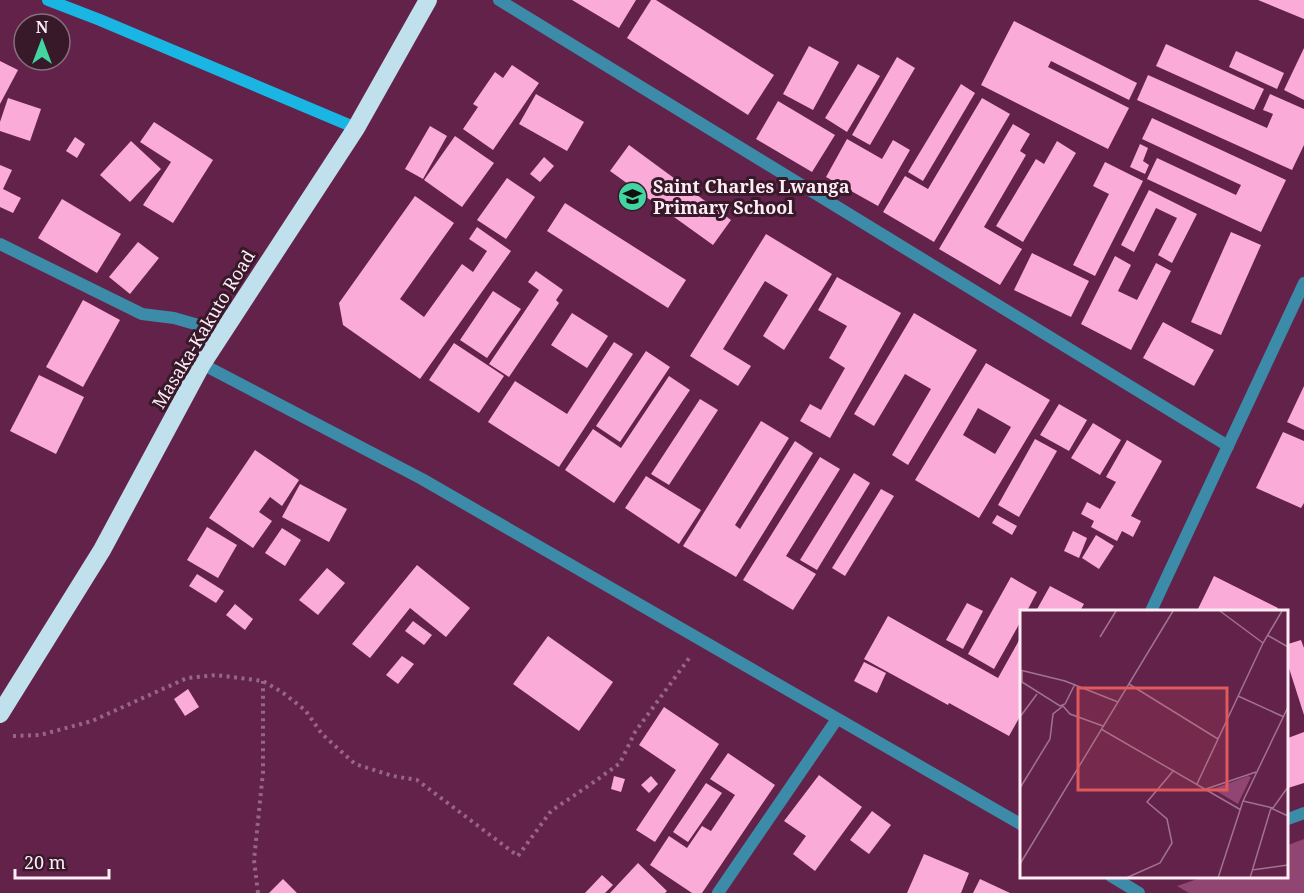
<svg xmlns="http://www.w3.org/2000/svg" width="1304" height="893" font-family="'Noto Serif',serif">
<rect width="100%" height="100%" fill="#63224a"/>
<polygon fill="#914572" points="1304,839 1304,893 1189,893 1177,886 1203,877 1288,876 1288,845"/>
<g fill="#fbabd8" fill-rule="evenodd">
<polygon points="572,0 636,0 619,28"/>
<polygon points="651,0 656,0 774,75 748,115 627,38"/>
<polygon points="1258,0 1304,0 1304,19"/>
<polygon points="1014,21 1137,83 1129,100 1051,61 1048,67 1129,108 1108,149 981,85"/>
<polygon points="1166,44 1264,89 1254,110 1156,66"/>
<polygon points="809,46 839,62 813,110 783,94"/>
<polygon points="1304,48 1304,100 1284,90"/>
<polygon points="1236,51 1284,73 1277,89 1229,67"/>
<polygon points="897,57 915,68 870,145 852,135"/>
<polygon points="0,61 18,70 0,104"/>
<polygon points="858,64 880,76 847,132 825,118"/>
<polygon points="512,65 539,83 493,150 463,129 478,107 473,104 495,72 503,78"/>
<polygon points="1148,75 1267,128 1273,114 1263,110 1270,94 1304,109 1304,145 1292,170 1137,100"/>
<polygon points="961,84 975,93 923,181 908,172"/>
<polygon points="536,94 584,122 567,151 519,124"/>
<polygon points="8,98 41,109 30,141 0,131 0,122"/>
<polygon points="982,98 1010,114 934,242 883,212 905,176 928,189"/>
<polygon points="778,101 835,135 812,172 756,139"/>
<polygon points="1152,118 1286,180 1261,232 1147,179 1157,158 1236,195 1241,185 1142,139"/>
<polygon points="154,122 213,160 173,223 143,205 171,162 140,142"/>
<polygon points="1013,124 1030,134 1020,151 1026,155 984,227 1022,249 1000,285 939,249"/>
<polygon points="430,126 447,136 423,179 405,169"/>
<polygon points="455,136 494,163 462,207 424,180"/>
<polygon points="75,137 85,144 77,158 66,151"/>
<polygon points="847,139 882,159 893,140 910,150 878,206 826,177"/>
<polygon points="131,141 161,169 130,202 100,175"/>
<polygon points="1057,141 1076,153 1023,242 996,226 1036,159 1044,164"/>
<polygon points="1140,144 1148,148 1143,161 1149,165 1145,174 1130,167"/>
<polygon points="629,145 731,220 713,245 610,171"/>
<polygon points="544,157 554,166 540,182 530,174"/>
<polygon points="1105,162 1143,181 1095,276 1073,265 1109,194 1093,186"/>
<polygon points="0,165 12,170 3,189 21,198 13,213 0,207"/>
<polygon points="507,178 535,197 506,239 477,220"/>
<polygon points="1149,190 1197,214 1172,263 1158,255 1177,218 1156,208 1134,252 1121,245"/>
<polygon points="415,196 454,223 400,299 424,317 462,264 473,272 487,251 469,239 477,227 511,251 420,379 343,325 339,303"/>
<polygon points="62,199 121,234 97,273 38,238"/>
<polygon points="565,203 686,280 668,308 547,231"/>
<polygon points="1231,232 1261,245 1221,335 1191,322"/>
<polygon points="766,234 832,274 784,350 763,336 788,295 765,281 723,349 751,366 738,386 690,356"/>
<polygon points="138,242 159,258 130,294 109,277"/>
<polygon points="1032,253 1089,281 1071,317 1014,290"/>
<polygon points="1115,256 1131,265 1118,291 1137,300 1156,263 1171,271 1131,350 1081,324"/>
<polygon points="536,271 563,290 556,300 559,303 509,377 489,364 539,290 528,282"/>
<polygon points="837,277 901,313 830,438 800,421 810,404 821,410 845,368 829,358 847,326 818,310"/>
<polygon points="493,291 521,309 487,358 460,340"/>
<polygon points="83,300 120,320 83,387 46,367"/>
<polygon points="572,313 608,336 587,368 551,345"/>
<polygon points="914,313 977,350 908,465 892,455 931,389 905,374 874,426 854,414"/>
<polygon points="1163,322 1214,350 1194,386 1143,358"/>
<polygon points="614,342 633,354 559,467 488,422 515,381 567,414"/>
<polygon points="454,343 504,376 479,413 429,380"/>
<polygon points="646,351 670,367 620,442 596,426"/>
<path d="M986 363 1050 400 979 518 915 480ZM978 408 1011 427 995 454 963 435Z"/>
<polygon points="39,375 84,397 56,454 10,431"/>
<polygon points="669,376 690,390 614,503 565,470 593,429 621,448"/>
<polygon points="1304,386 1304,430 1287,422"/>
<polygon points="700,399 718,410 669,485 651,474"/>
<polygon points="1059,404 1087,420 1069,451 1040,435"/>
<polygon points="761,421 789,438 735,525 740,529 795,441 813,453 736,577 683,546"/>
<polygon points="1093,423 1121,440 1100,475 1071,458"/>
<polygon points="1283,432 1304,441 1304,503 1301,508 1256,488"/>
<polygon points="1035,439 1057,451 1019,517 998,505"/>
<polygon points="1127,440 1162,461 1131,516 1141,521 1133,537 1122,531 1117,541 1091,527 1094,521 1081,514 1087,502 1100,509 1116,482 1106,477"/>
<polygon points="255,450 299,480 282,506 270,497 259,512 272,521 253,548 209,518"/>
<polygon points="820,457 840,469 786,556 816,574 793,610 743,580"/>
<polygon points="854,473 870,483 817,570 800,560"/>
<polygon points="646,476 701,510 679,544 625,508"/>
<polygon points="300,484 347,509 329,542 282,517"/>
<polygon points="881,489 894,496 845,576 832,568"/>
<polygon points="997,515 1017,526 1012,535 992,523"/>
<polygon points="207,527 237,545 218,578 187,560"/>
<polygon points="282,528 301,540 285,566 265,553"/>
<polygon points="1073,531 1087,538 1079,558 1064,551"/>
<polygon points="1096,535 1114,546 1099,569 1082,558"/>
<polygon points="417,565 470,608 446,637 410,608 370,658 352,644"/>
<polygon points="327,568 345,583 318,615 299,600"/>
<polygon points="197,574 224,591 216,603 189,586"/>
<polygon points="1214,576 1278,608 1277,611 1250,611 1246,609 1245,611 1197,611"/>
<polygon points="1011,577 1037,592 1027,611 1022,611 1022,619 994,669 968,654"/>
<polygon points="1050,586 1084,604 1080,611 1036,611"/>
<polygon points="967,603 983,611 963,649 946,640"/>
<polygon points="235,604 253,619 245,630 226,615"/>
<polygon points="888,616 998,678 1022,635 1022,713 1009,736 949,703 948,705 864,659"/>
<polygon points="413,621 432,635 424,645 405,631"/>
<polygon points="548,636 613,682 579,731 513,684"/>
<polygon points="1301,640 1304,648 1304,715 1288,665 1288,644"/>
<polygon points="402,656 414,664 398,684 386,675"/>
<polygon points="864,662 886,673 877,693 854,681"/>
<polygon points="188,689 199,707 185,716 174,699"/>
<polygon points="664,707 719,744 655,842 636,830 676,770 639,745"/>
<polygon points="1304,732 1304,783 1288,788 1288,738"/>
<polygon points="728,753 775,785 702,893 692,893 650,865 669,836 687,848 702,826 711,831 735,795 710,779"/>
<polygon points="819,775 862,807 815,871 793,854 806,836 784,821"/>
<polygon points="614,776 625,779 621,792 611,789"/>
<polygon points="651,776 658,784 649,793 641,785"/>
<polygon points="706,783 722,793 688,842 673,832"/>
<polygon points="872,811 891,825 869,854 850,840"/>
<polygon points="924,854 969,873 961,893 907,893"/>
<polygon points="638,863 667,891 665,893 610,893"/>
<polygon points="602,875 613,885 605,893 585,893"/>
<polygon points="283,879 297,893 269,893"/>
<polygon points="980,879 1010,893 973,893"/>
</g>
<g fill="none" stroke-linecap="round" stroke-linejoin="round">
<g stroke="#976683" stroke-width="4" stroke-dasharray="3 4.5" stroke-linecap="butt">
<polyline points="13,736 40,735 92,721 187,678 216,675 263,681 282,692 305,710 322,734 355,764 393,776 417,780 518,856 551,811 594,782 620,763 635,732 690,657"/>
<polyline points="258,893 254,860 263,772 263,681"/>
</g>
<g stroke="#3c8ba8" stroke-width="12">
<polyline points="499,0 1228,446"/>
<polyline points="0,244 142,314 174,318 223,332"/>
<polyline points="202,364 422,479 1022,825"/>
<polyline points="1151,611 1304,283"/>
<polyline points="1288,819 1304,813"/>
<polyline points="1111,876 1139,893"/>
<polyline points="718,893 837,719"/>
</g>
<polyline stroke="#19b5e3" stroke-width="12" points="48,0 100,20 356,128"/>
<polyline stroke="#c0e0ee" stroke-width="18" points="0,714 102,550 202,364 356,128 428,0"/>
</g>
<defs>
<symbol id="school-disc" viewBox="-11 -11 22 22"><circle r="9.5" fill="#42d4a1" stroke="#37192a"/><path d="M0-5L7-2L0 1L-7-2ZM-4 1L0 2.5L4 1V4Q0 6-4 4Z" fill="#111"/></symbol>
</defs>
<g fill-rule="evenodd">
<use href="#school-disc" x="616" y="180" width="33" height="33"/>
</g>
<g text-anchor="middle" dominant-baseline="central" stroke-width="6" stroke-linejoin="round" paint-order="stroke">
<g font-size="18" font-weight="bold" fill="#feedf5" stroke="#37192a" text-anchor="start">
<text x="653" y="186">Saint Charles Lwanga<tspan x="653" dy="21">Primary School</tspan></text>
</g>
<g font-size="18" fill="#feedf5" stroke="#37192a">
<text transform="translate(203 329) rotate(-59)">Masaka-Kakuto Road</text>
</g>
</g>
<g transform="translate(1020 610)">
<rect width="268" height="268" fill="#63224a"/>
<path d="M228 166 231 167 218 194 193 179Z" fill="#914572"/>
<path fill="none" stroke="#a1738e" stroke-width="1.5" d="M200 1 243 33M247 25 268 37M80 27 96 1M0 60 45 71 98 92M2 60V72L40 96 45 94 55 74M109 74 198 129M218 86 264 107M0 107 17 84M81 119 221 200M177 174 243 33 262 1M0 178 30 129 33 104 43 96 50 104 83 116M186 179 236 162M223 191 253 198 268 177M0 254 153 1M232 260 268 255M106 268 140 253 152 233 147 209 127 192 154 160M198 268 223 191 268 97M230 268 251 198 268 206"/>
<path fill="#e0595b" fill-opacity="0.15" stroke="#e0595b" stroke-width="3" d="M58 78H207V180H58Z"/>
<rect width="268" height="268" fill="none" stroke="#feedf5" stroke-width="3"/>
</g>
<g transform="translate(42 42)"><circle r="28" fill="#37192a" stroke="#876e7b" stroke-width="1.5"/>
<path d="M0-4.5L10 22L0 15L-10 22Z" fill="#42d4a1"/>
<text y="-9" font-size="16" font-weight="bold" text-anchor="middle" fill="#feedf5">N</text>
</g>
<path d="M15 869v9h94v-9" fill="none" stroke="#feedf5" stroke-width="3"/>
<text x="24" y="869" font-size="18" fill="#feedf5" stroke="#37192a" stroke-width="4.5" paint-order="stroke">20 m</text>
</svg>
